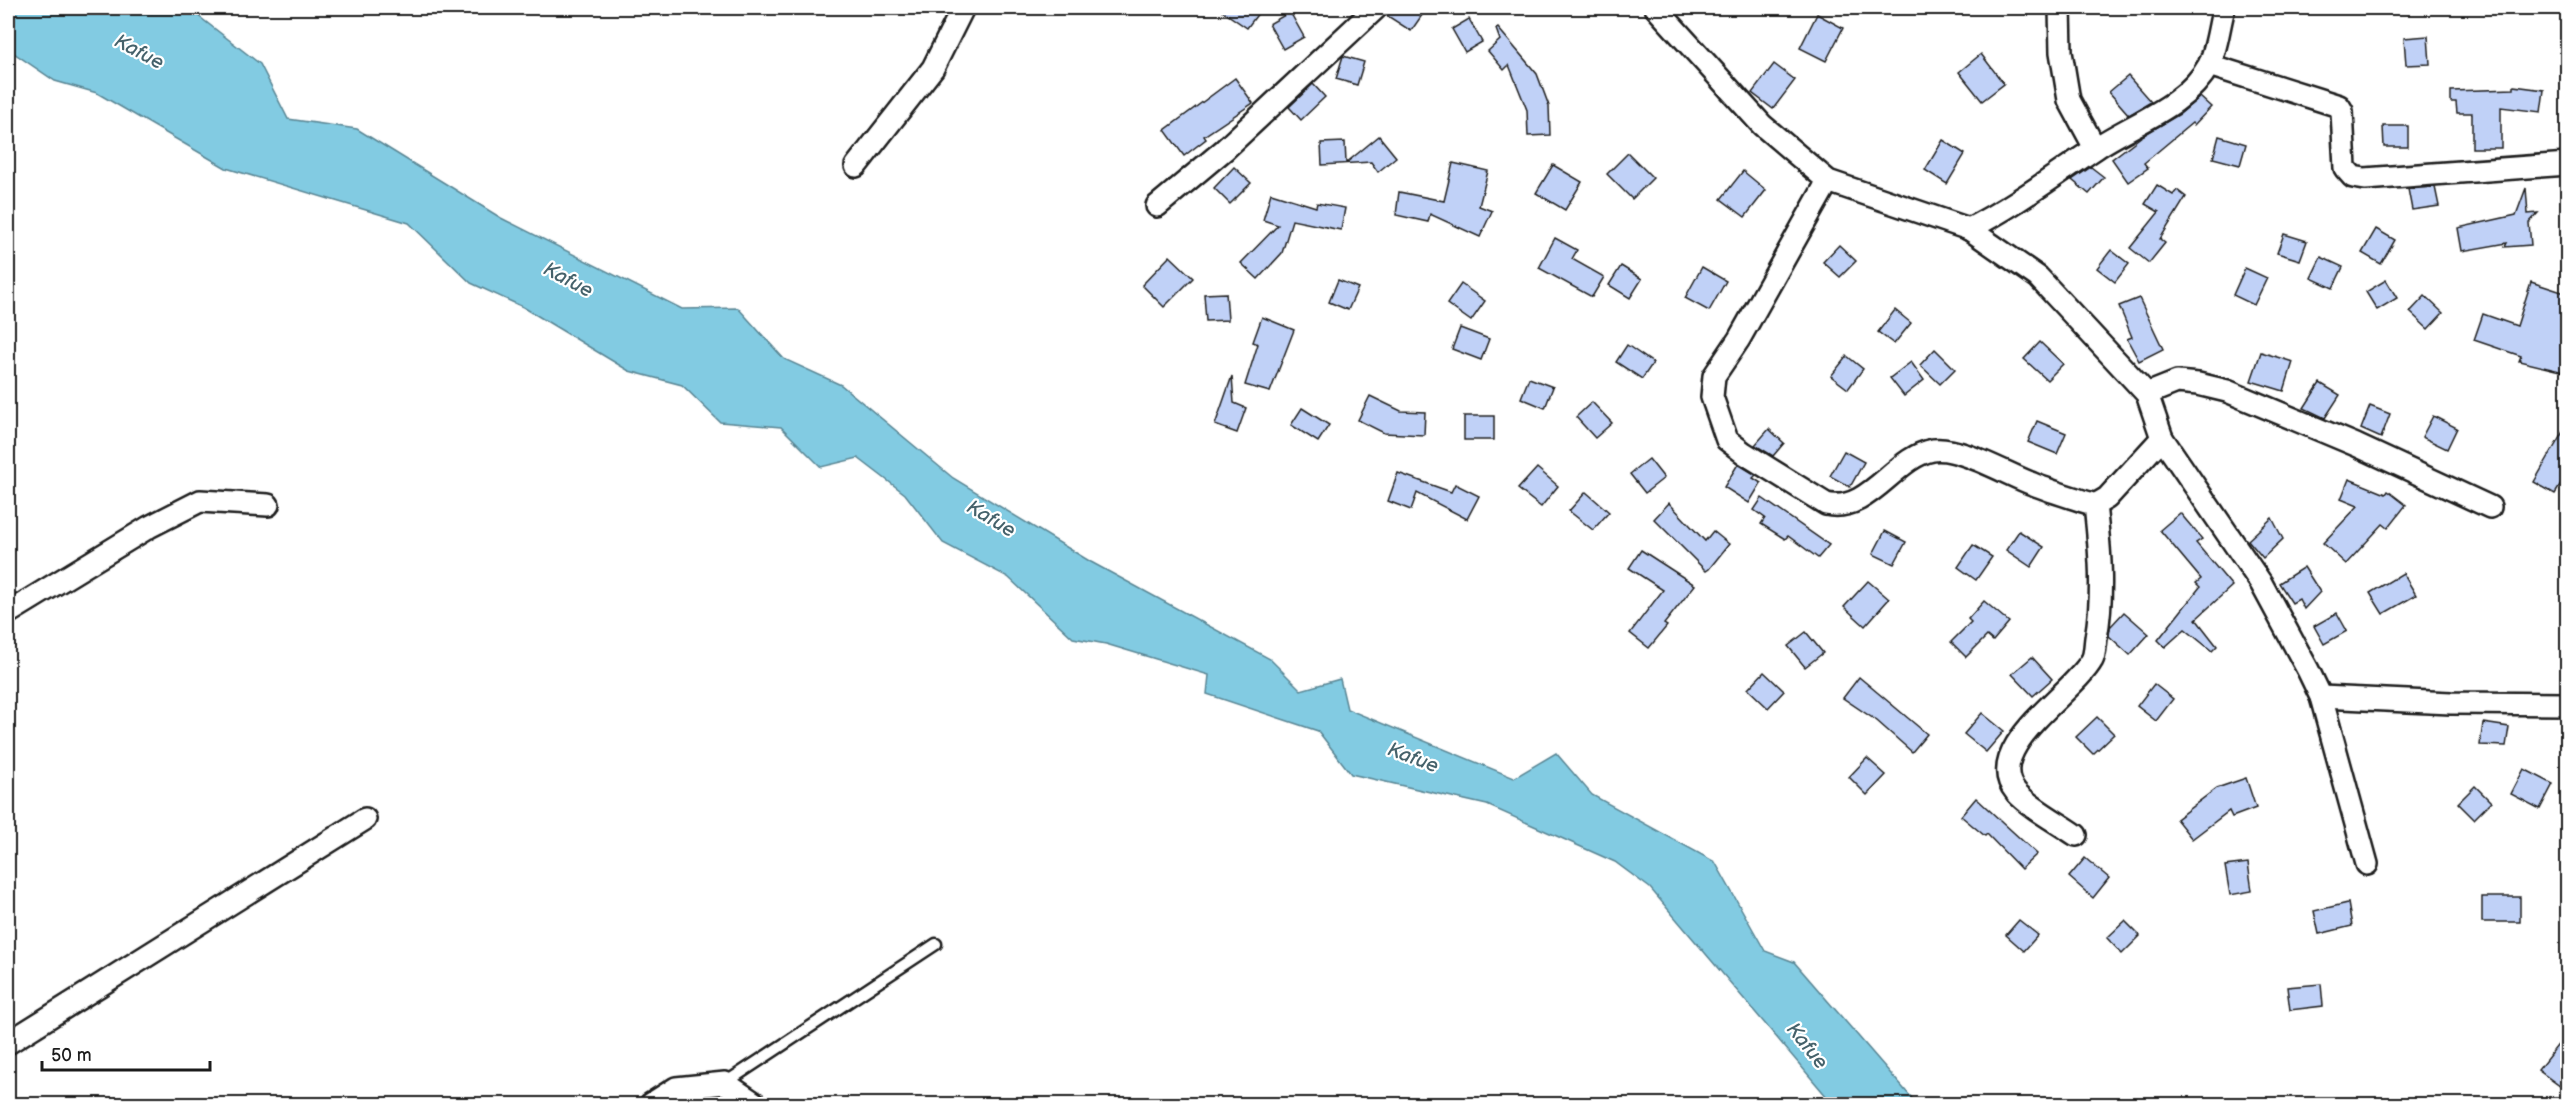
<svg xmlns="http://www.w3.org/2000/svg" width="2575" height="1112" font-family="'Balsamiq Sans',sans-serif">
<rect width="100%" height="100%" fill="#fff"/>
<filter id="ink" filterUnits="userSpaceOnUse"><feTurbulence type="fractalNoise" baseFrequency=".0167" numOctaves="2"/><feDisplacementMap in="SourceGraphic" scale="12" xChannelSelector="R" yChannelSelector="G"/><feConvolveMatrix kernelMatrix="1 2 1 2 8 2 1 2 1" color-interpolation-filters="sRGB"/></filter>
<g filter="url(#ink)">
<polygon fill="#82cbe2" stroke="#598593" stroke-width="1.5" points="8,8 147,8 152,13 162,8 188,8 260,64 288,119 357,129 501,218 682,309 738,308 784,359 841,385 953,478 1091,562 1270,659 1301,690 1340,679 1347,709 1514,778 1556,753 1592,795 1715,862 1765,951 1794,962 1917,1104 1833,1104 1650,888 1615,862 1487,805 1351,774 1318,731 1207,694 1209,675 1106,644 1073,638 1008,577 943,543 905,494 858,458 821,467 781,427 720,422 682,385 629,371 523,307 471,283 409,223 226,168 97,93 55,81 8,49"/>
<g fill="#c0d1f7" stroke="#1c1c1c" stroke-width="1.5">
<polygon points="1218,8 1262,8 1247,28"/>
<polygon points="1388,8 1427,8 1411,31 1386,15"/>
<polygon points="1290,12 1304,37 1283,49 1269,24"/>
<polygon points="1817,14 1843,28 1826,61 1800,48"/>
<polygon points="1469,19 1482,42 1465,52 1452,29"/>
<polygon points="1498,28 1537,74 1549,106 1550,135 1528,136 1527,110 1509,65 1504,70 1488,51 1500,40 1496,29"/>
<polygon points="2428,36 2430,64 2406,65 2404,38"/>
<polygon points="1981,54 2004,84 1982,101 1959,72"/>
<polygon points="1343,56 1364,62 1357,85 1336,79"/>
<polygon points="1774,64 1795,80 1773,109 1752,93"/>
<polygon points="2128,76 2151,102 2129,115 2109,92"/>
<polygon points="1235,78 1253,103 1204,136 1206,139 1184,156 1165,130"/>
<polygon points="1313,84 1325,97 1301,120 1289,107"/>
<polygon points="2514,86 2544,90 2541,112 2501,107 2501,148 2472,148 2472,113 2457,113 2456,102 2451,102 2451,91 2514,89"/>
<polygon points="2200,97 2211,107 2194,125 2192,123 2144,163 2148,168 2128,182 2112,159 2142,136 2180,114"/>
<polygon points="2383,126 2408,126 2408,147 2384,147"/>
<polygon points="1379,136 1396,157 1378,172 1371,162 1322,165 1321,143 1345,142 1346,163"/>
<polygon points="2219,136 2246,144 2240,165 2213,158"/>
<polygon points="1943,140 1965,154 1947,184 1925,170"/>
<polygon points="1628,153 1653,178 1632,199 1607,174"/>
<polygon points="1453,163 1488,171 1479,206 1492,211 1480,237 1430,214 1428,222 1396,215 1399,192 1444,201"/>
<polygon points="1553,165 1582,182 1565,210 1536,193"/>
<polygon points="1234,167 1251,183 1230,204 1214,188"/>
<polygon points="2091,167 2104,177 2089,194 2072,180"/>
<polygon points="1743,171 1766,190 1745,217 1721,199"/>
<polygon points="2157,185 2173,195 2177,190 2186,197 2160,239 2165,243 2149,263 2130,248 2159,212 2145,204"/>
<polygon points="2435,187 2439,206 2412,210 2408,189"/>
<polygon points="2526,188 2528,214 2538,213 2529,223 2531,245 2505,247 2507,243 2462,251 2458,228 2516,215"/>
<polygon points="1271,193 1316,207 1317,203 1345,208 1341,230 1292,220 1282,253 1258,279 1241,263 1278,225 1263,220"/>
<polygon points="2376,229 2395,240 2381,264 2362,253"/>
<polygon points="2284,234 2307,241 2300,260 2277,253"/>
<polygon points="1555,238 1577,250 1572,259 1604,277 1592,297 1539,268"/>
<polygon points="1839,245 1856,261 1840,277 1823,262"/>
<polygon points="2111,250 2129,264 2115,282 2097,268"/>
<polygon points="1170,256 1193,278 1164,307 1142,285"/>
<polygon points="2321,257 2343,267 2333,288 2311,278"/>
<polygon points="1621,266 1642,279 1630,298 1609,285"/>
<polygon points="1702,267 1726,281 1709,311 1685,298"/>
<polygon points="2245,268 2267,278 2254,305 2233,295"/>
<polygon points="1338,280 1358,288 1348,310 1329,302"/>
<polygon points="2386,280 2397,298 2377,310 2366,292"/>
<polygon points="2531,282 2568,294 2568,373 2519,361 2521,356 2474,340 2483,314 2517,326"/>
<polygon points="1461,284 1485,301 1471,321 1447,304"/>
<polygon points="1226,293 1228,320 1206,321 1204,294"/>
<polygon points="2425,296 2443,313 2428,329 2410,312"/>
<polygon points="2139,298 2163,349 2139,361 2127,339 2132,337 2119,306"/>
<polygon points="1895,310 1911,323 1894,344 1878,332"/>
<polygon points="1262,317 1294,330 1270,392 1245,385 1258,344 1253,342"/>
<polygon points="1460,328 1489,339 1481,360 1452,349"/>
<polygon points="2040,342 2063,364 2047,380 2024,359"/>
<polygon points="1627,345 1653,363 1642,379 1616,362"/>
<polygon points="1935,349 1955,369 1940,384 1920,365"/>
<polygon points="2261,352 2293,362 2284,391 2251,381"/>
<polygon points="1847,356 1863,369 1848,389 1831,376"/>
<polygon points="1911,362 1924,380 1904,396 1890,378"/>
<polygon points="1232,376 1234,403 1246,408 1237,433 1215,425"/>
<polygon points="1529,378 1553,387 1545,408 1521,398"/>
<polygon points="2320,383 2340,395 2325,418 2304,408"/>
<polygon points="1370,396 1401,411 1425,412 1424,435 1384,433 1358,420"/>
<polygon points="1592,402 1612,423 1595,438 1576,417"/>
<polygon points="2370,406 2390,414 2381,438 2361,429"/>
<polygon points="1302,408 1329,425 1318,442 1291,425"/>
<rect x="1464" y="416" width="30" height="24"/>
<polygon points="2433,416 2457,428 2447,449 2422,437"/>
<polygon points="2037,421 2066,433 2057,454 2028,442"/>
<polygon points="2568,423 2568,473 2555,494 2534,482"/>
<polygon points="1769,429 1784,443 1773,456 1755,445"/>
<polygon points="1844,451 1864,462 1850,487 1830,476"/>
<polygon points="1649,459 1664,478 1645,493 1630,474"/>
<polygon points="1738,464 1756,475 1753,478 1761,483 1749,503 1724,487"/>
<polygon points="1537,468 1558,486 1541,507 1518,489"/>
<polygon points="1398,473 1451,492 1455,484 1479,496 1467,519 1417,493 1411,510 1388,501"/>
<polygon points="2349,479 2386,494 2388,491 2406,505 2388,528 2383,524 2346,564 2323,543 2358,506 2341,499"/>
<polygon points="1586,492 1609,512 1593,530 1569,511"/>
<polygon points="1762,498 1829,545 1818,558 1788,536 1785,539 1761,524 1765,518 1754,510"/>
<polygon points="1669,503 1705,541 1713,531 1729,544 1709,569 1706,571 1654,519"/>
<polygon points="2180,513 2202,539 2196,543 2232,586 2196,619 2217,646 2212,651 2185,629 2165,647 2158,640 2200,587 2196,583 2201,579 2160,530"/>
<polygon points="2272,518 2283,539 2263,558 2248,540"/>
<polygon points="1885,531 1906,542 1894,564 1873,554"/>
<polygon points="2019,531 2044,547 2031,567 2006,550"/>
<polygon points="1973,545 1992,557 1976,580 1958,567"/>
<polygon points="1641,550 1695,585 1664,624 1667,626 1649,648 1630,633 1663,590 1629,568"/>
<polygon points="2304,567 2320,592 2304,609 2299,599 2292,603 2279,583"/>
<polygon points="2403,573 2416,595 2383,614 2370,593"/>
<polygon points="1868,581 1889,599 1865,626 1844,607"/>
<polygon points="1984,601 2009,622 1993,641 1987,636 1966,657 1951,642 1971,622 1968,619"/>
<polygon points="2124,612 2149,634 2130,655 2109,636 2110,627"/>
<polygon points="2337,613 2347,631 2324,644 2314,626"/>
<polygon points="1806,632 1823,653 1805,667 1788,646"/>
<polygon points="2032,657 2052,679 2033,696 2012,674"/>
<polygon points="1764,672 1784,691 1768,708 1748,689"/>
<polygon points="1859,677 1927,734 1912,752 1877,721 1843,698"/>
<polygon points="2154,684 2173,699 2156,721 2137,706"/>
<polygon points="1982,713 2004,731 1986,752 1964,734"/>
<polygon points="2097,717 2114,734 2093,754 2076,737"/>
<polygon points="2483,723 2509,727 2506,746 2480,745"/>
<polygon points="1867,758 1886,775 1867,795 1849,777"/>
<polygon points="2524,769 2553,784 2540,809 2511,794"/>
<polygon points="2246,778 2256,808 2232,817 2229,811 2192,839 2176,819 2217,788"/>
<polygon points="2475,786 2491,802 2474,819 2458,803"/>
<polygon points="1976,798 2037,854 2021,869 1987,834 1985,836 1961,816"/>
<polygon points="2085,858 2109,878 2093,898 2069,877"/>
<polygon points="2248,863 2252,891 2230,895 2225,866"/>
<rect x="2482" y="897" width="38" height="25"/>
<polygon points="2348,903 2352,926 2319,934 2314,911"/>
<polygon points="2019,920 2038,935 2024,951 2006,935"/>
<polygon points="2125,921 2140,936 2122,954 2107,938"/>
<polygon points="2321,984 2323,1006 2290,1010 2287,987"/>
<polygon points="2568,1032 2568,1092 2538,1070"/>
</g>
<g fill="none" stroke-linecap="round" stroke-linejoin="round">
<defs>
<polyline id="service" points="725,1083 936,944"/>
<g id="minor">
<polyline points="1656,8 1762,125 1828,181 1969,229"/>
<polyline points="2060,8 2061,52 2069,100 2095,148"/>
<path d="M2224 8C2219 25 2217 49 2209 65 2186 107 2133 123 2096 148 2054 176 2014 206 1969 229L2038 277 2147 394 2162 438 2261 583 2308 670 2321 697 2367 864"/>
<polyline points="2209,65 2339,106 2342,111 2345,168 2353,177 2365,179 2568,164"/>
<polyline points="856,166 933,68 963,8"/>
<path d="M1828 181 1739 339 1714 376 1712 397 1727 440 1744 453 1826 504C1869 514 1894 457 1933 450 1960 446 2008 475 2033 484 2053 492 2074 498 2095 505L2107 498 2162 438"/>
<polyline points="1157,206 1224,150 1376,8"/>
<polyline points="2147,394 2177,382 2198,384 2227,391 2356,445 2490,507"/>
<polyline points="8,613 149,527 200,501 268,505"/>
<polyline points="2321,697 2451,703 2568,704"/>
<path d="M2076 835C2059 823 2029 807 2016 792 1980 749 2073 694 2092 660 2095 655 2095 645 2096 638 2104 593 2100 550 2095 505"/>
<polyline points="8,1043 365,819"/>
<polyline points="651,1104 676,1088 725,1083 756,1104"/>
</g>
</defs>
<use href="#service" stroke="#1c1c1c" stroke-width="15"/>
<use href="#minor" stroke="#1c1c1c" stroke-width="26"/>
<use href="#service" stroke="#fff" stroke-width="10"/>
<use href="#minor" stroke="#fff" stroke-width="21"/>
</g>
</g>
<g text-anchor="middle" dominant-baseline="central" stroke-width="4.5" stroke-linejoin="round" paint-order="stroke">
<g font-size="20" font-style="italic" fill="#45626b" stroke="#fff">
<text transform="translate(139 52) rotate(28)">Kafue</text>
<text transform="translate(568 280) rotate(28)">Kafue</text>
<text transform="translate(991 519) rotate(31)">Kafue</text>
<text transform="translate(1413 758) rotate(21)">Kafue</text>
<text transform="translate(1807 1046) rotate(51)">Kafue</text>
</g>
</g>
<rect width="2575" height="1112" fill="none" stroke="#fff" stroke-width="30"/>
<rect x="15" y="15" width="2545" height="1082" fill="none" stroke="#1c1c1c" stroke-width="2" filter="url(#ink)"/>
<path d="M42 1061v9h168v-9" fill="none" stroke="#1c1c1c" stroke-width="3"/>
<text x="51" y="1061" font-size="18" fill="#1c1c1c" stroke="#ffffff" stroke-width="4.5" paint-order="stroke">50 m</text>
</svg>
